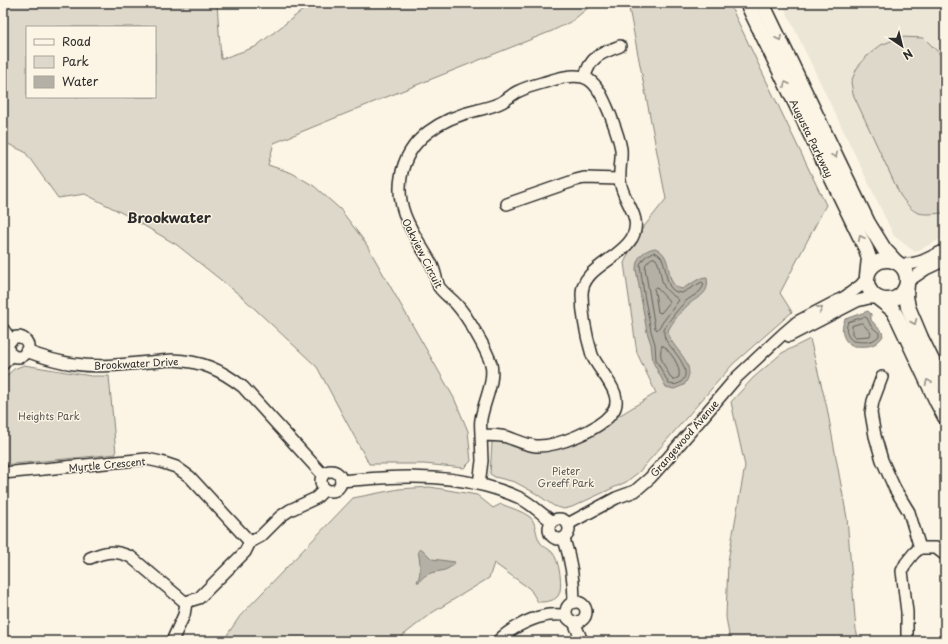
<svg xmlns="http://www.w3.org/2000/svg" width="948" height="644" font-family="'Playpen Sans',sans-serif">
<rect width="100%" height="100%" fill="#fcf5e5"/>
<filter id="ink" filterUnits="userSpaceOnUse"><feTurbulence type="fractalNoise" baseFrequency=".025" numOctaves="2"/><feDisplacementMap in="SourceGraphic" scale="8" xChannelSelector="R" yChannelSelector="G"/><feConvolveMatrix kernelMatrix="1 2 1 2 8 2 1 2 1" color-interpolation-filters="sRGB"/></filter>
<g filter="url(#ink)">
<polygon fill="#ece6d7" points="782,3 945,3 945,237 915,252 894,236"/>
<g fill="#ded8ca" stroke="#84827a" fill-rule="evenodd">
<path d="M3 3H217L221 59 255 47 312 3H594L572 21 552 31 379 100 274 143 268 165 292 173 314 186 340 209 365 242 454 398 468 431 471 461 464 468 424 464H369L317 367 241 296 177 245 126 215 85 194 58 198 25 152 6 143 3 144ZM27 27H155V97H27Z"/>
<polygon points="628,3 729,3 826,205 780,293 792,312 733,364 639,472 626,482 572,507 564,509 554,506 535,493 515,482 495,477 490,474 492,442 496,439 533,449 591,433 656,393 637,353 624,263 638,234 666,199"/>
<path d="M901 37 924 38 939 53 945 66V212L943 213C918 215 915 216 900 195L853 94 851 82 857 68 867 56 881 45Z"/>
<polygon points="810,339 827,408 847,518 856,630 859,641 730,641 726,617 728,561 745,466 731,402 753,378 782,353"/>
<polygon points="24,365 91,376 109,376 116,454 3,465 3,379 14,369"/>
<path d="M430 487 477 495 493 508 501 504C511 508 522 511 530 517 537 524 535 534 540 542 543 547 548 548 552 552 559 559 564 588 558 596 553 602 544 602 538 602L530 589 494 563 489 578 430 614 396 641H223L240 616 353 498 399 489Z"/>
</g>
<g fill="#b4b0a5" stroke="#7d7b74">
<path d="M655 248C676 256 662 285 682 289L699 279 707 278C710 296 697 296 687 306 680 313 672 322 668 331 668 347 701 363 684 385L674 389 666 387 653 362 651 344 647 332 636 269C636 257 644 250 655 248Z"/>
<path d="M868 311 871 314V320L882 332 883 336C874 349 865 346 851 346 842 338 840 330 845 319Z"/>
<path d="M420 549H422L432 559 455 562C445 577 430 566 419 582H417C422 573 420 561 418 551Z"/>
</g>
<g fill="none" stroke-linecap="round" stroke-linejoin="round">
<g stroke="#62605c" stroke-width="1">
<path d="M654 252C673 257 658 292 682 293L700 283 702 282 704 284C701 294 693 295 686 301 679 308 668 321 664 330 664 334 664 338 667 342 673 350 694 372 681 382 677 385 673 385 669 384L656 360 655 344 651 331 644 294 640 264 645 257Z"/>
<path d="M652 258H655C662 266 659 279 665 288 669 294 675 296 679 300L657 330 655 328 645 268 646 264Z"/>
<polygon points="656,287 670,302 661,313 658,312 655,292 654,289"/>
<path d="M865 317 867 318 871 326 879 333V336C871 344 863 342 853 341 846 336 845 329 848 322Z"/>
<polygon points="862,323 871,333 870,336 855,337 852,334 852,326"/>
<path d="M662 346H664C671 354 681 365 679 377L673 380 671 378C666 368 657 357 662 346Z"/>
</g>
<defs>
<g id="minor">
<path d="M585 77C590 56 602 53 620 46"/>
<polyline points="507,204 576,180 584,178 619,179"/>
<path d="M899 264C917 266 929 258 945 250"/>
<polyline points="907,282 926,269 945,260"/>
<polyline points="3,329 11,340"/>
<polyline points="789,336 857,301 869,298 877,298"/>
<circle cx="18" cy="347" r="10"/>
<path d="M26 351C42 357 57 362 74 364 106 369 140 362 172 360 201 361 220 369 243 387L323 475"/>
<polyline points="3,364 12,355"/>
<polyline points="882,377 873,401 871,413 875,436 882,460 895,489 909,512 920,548"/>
<circle cx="331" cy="481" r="10"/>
<polyline points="3,473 147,459 161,462 176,467 190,477 250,542"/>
<path d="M341 481C389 477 438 473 486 486 497 489 509 493 520 498 532 504 541 514 552 521"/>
<path d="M479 484 482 461 481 435C489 435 498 435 507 437 516 440 526 445 536 446 557 447 598 430 611 414 628 396 598 371 592 355 586 335 582 314 582 294 582 268 619 260 632 238 644 216 621 200 620 180 619 169 622 159 621 149 619 137 614 125 610 114 595 78 588 69 549 81 539 84 529 86 519 91 513 93 508 99 502 102 495 106 486 108 478 110 442 118 407 138 401 177 395 211 415 235 431 263 435 270 436 280 439 287 444 294 452 299 457 305 467 316 487 350 491 364 495 382 484 401 481 419 480 424 481 430 481 435"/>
<circle cx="559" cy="529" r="10"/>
<polyline points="568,524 616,498 635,491 650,478 667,459 736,378 783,334 797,322 845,297 860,286 867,278"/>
<path d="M564 539C571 560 574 580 574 602"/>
<path d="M90 558C106 551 115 550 131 557L186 603"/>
<circle cx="576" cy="612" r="10"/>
<polyline points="574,622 582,641"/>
<polyline points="172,641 184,615 186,603 189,601 199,598 245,552 250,542 261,536 281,516 290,510 316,498 325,489"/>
<path d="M498 641C509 630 528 619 544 616 551 614 559 615 566 615"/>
<polyline points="907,641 907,612 902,571 906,563 914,553 920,548 936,548 945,555"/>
</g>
<g id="major">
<polyline points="747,3 866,249 869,258 867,276"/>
<polyline points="762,3 868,223 884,249 895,261"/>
<circle cx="887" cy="280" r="20"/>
<polyline points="907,284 906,296 908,307 921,338 945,387"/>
<polyline points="879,299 893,310 898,319 937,402 945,417"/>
</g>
</defs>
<use href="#minor" stroke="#2b2b2b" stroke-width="14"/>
<use href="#major" stroke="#2b2b2b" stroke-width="17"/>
<use href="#minor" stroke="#fcf5e5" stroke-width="11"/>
<use href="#major" stroke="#fcf5e5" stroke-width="14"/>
</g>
<defs><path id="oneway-chevron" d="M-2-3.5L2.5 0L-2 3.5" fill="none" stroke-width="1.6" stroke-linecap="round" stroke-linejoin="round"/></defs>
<g stroke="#949088">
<use href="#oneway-chevron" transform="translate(779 38) rotate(64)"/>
<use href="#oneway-chevron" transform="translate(786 84) rotate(-116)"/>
<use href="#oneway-chevron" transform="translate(835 155) rotate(64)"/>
<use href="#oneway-chevron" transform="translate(861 238) rotate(-116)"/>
<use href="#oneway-chevron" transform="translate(820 309) rotate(-26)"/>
<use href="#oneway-chevron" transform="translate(914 322) rotate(67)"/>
<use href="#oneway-chevron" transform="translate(928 382) rotate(-114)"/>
</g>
</g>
<g text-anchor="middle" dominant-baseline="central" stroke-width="3" stroke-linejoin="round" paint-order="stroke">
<g font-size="10" fill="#2b2b2b" stroke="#fcf5e5">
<text transform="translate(812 138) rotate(64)">Augusta Parkway</text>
<text transform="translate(423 253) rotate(63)">Oakview Circuit</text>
<text transform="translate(136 363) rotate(-3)">Brookwater Drive</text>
<text transform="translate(684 438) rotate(-49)">Grangewood Avenue</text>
<text transform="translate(107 464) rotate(-5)">Myrtle Crescent</text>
</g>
<g font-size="10" fill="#585653" stroke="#fcf5e5">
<text x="49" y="415">Heights Park</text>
<text x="566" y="470">Pieter<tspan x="566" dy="12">Greeff Park</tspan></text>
</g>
<g font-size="14" font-weight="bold" fill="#2b2b2b" stroke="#fcf5e5">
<text x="169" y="217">Brookwater</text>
</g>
</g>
<rect width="948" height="644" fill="none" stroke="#fcf5e5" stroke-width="16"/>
<rect x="8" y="8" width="932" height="628" fill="none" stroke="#2b2b2b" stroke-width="1.5" filter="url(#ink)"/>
<rect x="26" y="26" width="130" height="72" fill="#fcf5e5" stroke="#a8a49b"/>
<rect x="34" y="39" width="20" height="6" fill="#fcf5e5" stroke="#a8a49b"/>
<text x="62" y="46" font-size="12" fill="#2b2b2b">Road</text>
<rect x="34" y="56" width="20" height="12" fill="#ded8ca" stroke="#a8a49b"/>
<text x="62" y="66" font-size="12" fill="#2b2b2b">Park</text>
<rect x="34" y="76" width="20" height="12" fill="#b4b0a5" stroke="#a8a49b"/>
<text x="62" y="86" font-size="12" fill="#2b2b2b">Water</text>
<g transform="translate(902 46) rotate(145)" stroke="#fcf5e5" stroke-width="3" paint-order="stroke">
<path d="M0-3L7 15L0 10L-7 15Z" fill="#2b2b2b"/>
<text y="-6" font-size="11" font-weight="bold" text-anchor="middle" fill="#2b2b2b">N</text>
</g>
</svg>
